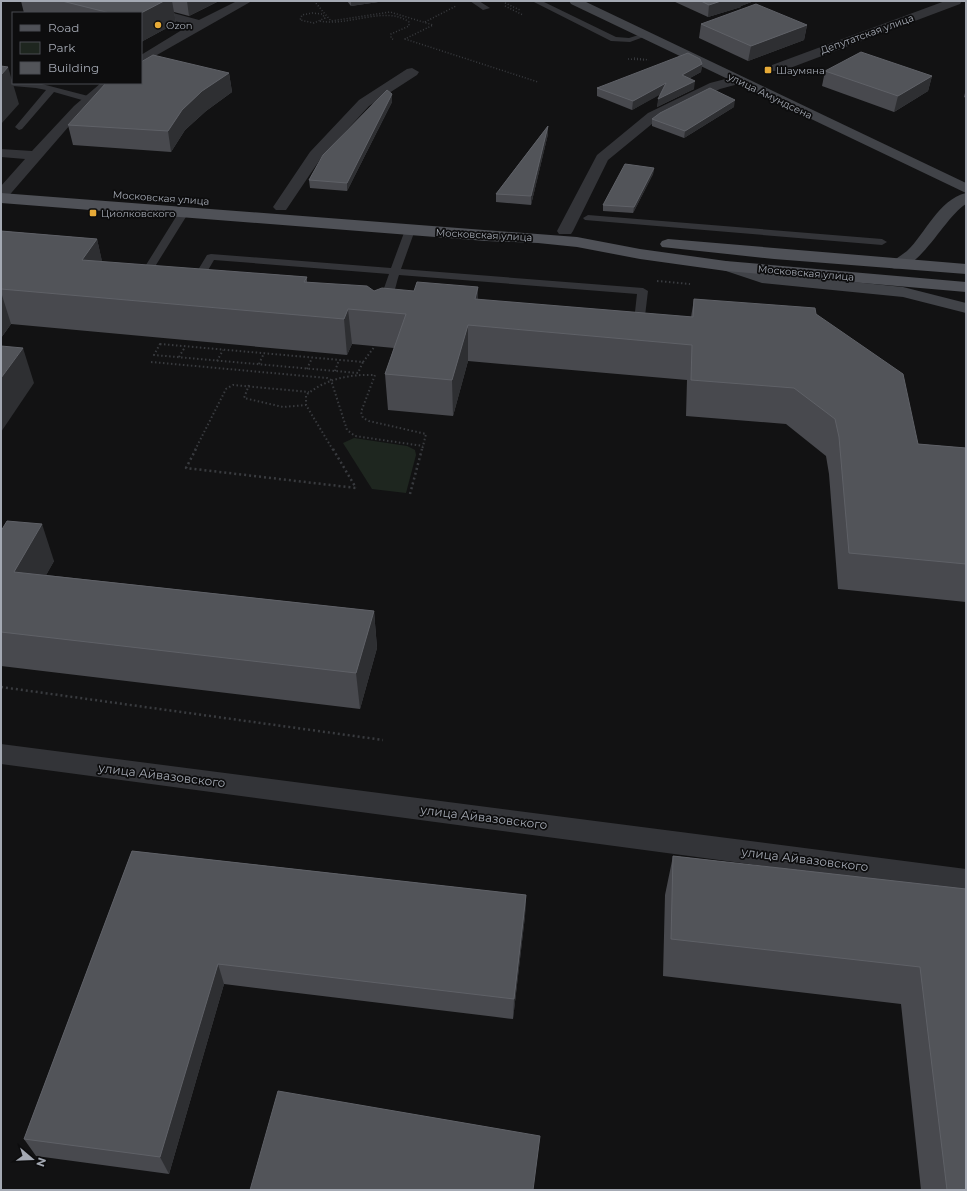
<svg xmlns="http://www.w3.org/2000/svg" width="967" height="1191" font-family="Montserrat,sans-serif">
<rect width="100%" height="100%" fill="#121213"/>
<polygon fill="#1e261f" points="354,438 407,446 415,450 416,455 406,493 372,489 343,443"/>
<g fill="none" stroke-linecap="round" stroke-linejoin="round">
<g stroke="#393b3f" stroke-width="1.5" stroke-dasharray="1 2" stroke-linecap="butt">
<polyline points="314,1 331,21 390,12 433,25 405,39 538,82"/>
<polyline points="505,3 520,10"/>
<polyline points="505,6 523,15"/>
<polygon points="312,13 322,14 325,18 314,23 300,20 302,15"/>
<path d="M320 21C348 27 386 5 409 22V26L391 34V38L394 40"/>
<polyline points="425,22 456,6"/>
<polyline points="634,58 649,60"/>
<polyline points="628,59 645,60"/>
</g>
<g stroke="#393b3f" stroke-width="2" stroke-dasharray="1.5 2.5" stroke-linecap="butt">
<polyline points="657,281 690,284"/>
<polygon points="160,344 363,362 358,373 154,355"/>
<polyline points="179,357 185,347"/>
<polyline points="217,361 223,350"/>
<polyline points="151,362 327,378 331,380 347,430 355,436 423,446"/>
<polyline points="363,362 375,346"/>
<polyline points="259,364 264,353"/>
<polyline points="307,369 312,358"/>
<polyline points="335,371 339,360"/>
<polyline points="249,385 244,398 283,407 306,405"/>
<polyline points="195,450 226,389 233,385 309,392"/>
<path d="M333 450 306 405V395C326 379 349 374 375 375L361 412 363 418 369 421 426 434 422 450"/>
</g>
<g stroke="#393b3f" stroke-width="2.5" stroke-dasharray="2 3" stroke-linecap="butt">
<polyline points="196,449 186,468 356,488"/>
<polyline points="333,449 356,488"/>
<polyline points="410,494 422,449"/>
<polyline points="1,687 383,740"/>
</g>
<g fill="#333438" fill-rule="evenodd">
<polygon points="470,1 479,1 490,8 483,10"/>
<polygon points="532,1 542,1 616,37 629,38 645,33 649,35 630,42 611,41"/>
<polygon points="1,79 13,80 13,83 38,83 92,97 93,99 89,102 54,92 22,129 19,130 15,127 46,90 36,88 1,85"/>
<polygon points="184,209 189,212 146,281 145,283 137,283 136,281 179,212"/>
<polygon points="588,215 882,239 887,242 882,245 585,220 583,218"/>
<path d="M410 227 415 230 401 269 643 288 648 291 645 316C640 321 624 320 620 315L625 312H635L637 294 399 275C395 286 396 299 382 298 377 297 373 298 370 294L375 291H383L389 274 214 260 204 277 209 280 208 282 197 283 192 280 207 255 211 254 391 268 405 230Z"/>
</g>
<g fill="#333438" fill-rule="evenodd">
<polygon points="109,1 129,1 199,20 237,1 252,1 141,64 141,55 190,25 111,4"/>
<polygon points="945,1 962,1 960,4 782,71 772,71 771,68 772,65"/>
<polygon points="412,68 419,72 417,75 369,106 321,158 286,210 276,210 273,207 310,152 359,100 407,69"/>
<polygon points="737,76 742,77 744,80 742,83 720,89 658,119 608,160 573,231 571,234 559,234 557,231 597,155 648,113 710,83"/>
<polygon points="101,83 116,83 70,125 6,199 1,201 1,186 25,159 1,157 1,149 32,151 74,106"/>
<polygon points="1,744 966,869 966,893 1,764"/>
</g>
<g fill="#414348" fill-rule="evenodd">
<path d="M569 1H584L966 183V204C944 217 918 275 892 268L890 265C894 259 901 256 907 251 926 233 938 200 966 193L571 4Z"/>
<polygon points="726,261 764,273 903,287 966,303 966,313 903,297 762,283 720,269 718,266 720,263"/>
</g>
<g fill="#4f5157" fill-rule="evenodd">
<polygon points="1,193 577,237 640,249 726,261 966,282 966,292 726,271 640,259 577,247 538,243 486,241 1,203"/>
<polygon points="668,239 966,264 966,274 774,259 662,247 660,244 662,241"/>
</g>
</g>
<g fill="#48494e">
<polygon points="21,1 219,1 189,16 174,12 176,23 141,42 141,13 24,13"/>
<polygon points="347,1 385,1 351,6"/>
<polygon points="673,1 754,1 741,6 741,7 708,17"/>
<polygon points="701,24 807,25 804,40 748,61 699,38"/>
<polygon points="702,64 701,72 690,78 694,89 657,107 660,94 632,110 597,96 597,88"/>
<polygon points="825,71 932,76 928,91 894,112 822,86"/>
<polygon points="229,73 232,92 206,111 185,130 171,152 73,145 68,125"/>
<polygon points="966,89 966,98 964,97"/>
<polygon points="392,94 392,102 347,191 310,188 309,180"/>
<polygon points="734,107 684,138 652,126 652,119"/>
<polygon points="548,126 548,134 531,205 496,202 496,194"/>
<polygon points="654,168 653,174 633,213 603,211 603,205"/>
<polygon points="1,231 97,239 102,262 307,277 307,282 374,291 691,317 694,299 816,314 918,444 966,448 966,602 838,589 829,474 826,456 786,424 686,416 687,380 468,361 453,416 388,410 385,374 394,348 352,344 347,355 11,324 1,338"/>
<polygon points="1,531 54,561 46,575 374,611 377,648 360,709 1,666"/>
<polygon points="132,851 526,895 525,916 513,1019 224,984 169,1174 36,1156 24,1139"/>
<polygon points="673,856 966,889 966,1190 921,1190 901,1004 663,976 665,895"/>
</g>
<g fill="#2e2f32">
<polygon points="164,1 172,1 176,23 141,42 141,13"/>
<polygon points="187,1 219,1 189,16"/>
<polygon points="351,1 385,1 351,6"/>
<polygon points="721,1 754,1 741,6 741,7 708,17 709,5"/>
<polygon points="807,25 804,40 748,61 751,46"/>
<polygon points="702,64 701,72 681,83 682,75"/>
<polygon points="8,67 19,104 1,124 1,75"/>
<polygon points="229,73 232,92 206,111 185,130 171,152 168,131 182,110 202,91"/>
<polygon points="932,76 928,91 894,112 898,96"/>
<polygon points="695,81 694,89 657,107 658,99"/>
<polygon points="666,83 665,92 632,110 633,101"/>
<polygon points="392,94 392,102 347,191 347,183"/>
<polygon points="735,100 734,107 684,138 685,131"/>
<polygon points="548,126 548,134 531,205 531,196"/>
<polygon points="654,168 653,174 633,213 634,207"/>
<polygon points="97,239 105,274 82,260"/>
<polygon points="478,287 478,323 475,299"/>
<polygon points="1,292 11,324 1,338"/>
<polygon points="348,309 352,344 347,355 344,319"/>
<polygon points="468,325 468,361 453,416 452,380"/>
<polygon points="23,348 34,383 1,432 1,378"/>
<polygon points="42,524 54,561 28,608 14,572"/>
<polygon points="374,611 377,648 360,709 356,673"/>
<polygon points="526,895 525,916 513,1019 514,999"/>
<polygon points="218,964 224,984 169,1174 160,1157"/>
</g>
<g fill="#525459" stroke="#5f6167">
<polygon points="62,1 164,1 141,13 110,13"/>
<polygon points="701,1 721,1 709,5"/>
<polygon points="756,4 807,25 751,46 701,24"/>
<polygon points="861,52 932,76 898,96 825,71"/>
<polygon points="688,53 700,59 702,64 682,75 695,81 658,99 666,83 633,101 597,88"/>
<polygon points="153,55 229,73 202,91 182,110 168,131 68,125 106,83 141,83 141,62"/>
<polygon points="1,66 8,67 1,75"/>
<polygon points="710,88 735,100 685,131 652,119 660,113"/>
<polygon points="387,90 392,94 347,183 309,180 323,155"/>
<polygon points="548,126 531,196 496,194"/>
<polygon points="625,164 654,168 634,207 603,205"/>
<polygon points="1,231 97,239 82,260 307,277 304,282 367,286 374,291 382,288 414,291 417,282 478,287 475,299 693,317 694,299 815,308 816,314 903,374 918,444 966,448 966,564 849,553 839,437 835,419 794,388 691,380 692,345 468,325 452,380 385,374 406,314 348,309 344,319 1,289"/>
<polygon points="1,346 23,348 1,378"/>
<polygon points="7,521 42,524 14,572 374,611 356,673 1,632 1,531"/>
<polygon points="132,851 526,895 514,999 218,964 160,1157 24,1139"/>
<polygon points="673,856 966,889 966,1190 947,1190 920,967 671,939"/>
<polygon points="278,1091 540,1136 533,1190 250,1190"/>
</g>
<g fill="#e6aa37" stroke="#0d0d0e" stroke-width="1.5">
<circle cx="158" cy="25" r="4"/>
<rect x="764" y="66" width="8" height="8" rx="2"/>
<rect x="89" y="209" width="8" height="8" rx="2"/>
</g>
<g text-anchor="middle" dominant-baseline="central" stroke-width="3.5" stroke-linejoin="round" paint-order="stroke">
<g font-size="10" fill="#a4a9b3" stroke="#0d0d0e" text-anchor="start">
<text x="166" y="25">Ozon</text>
<text x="776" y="70">Шаумяна</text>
<text x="101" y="213">Циолковского</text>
</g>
<g font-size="10" fill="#a4a9b3" stroke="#0d0d0e">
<text transform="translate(867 34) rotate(-20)">Депутатская улица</text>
<text transform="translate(770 96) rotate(26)">улица Амундсена</text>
<text transform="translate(161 198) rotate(4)">Московская улица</text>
<text transform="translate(484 235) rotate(3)">Московская улица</text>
<text transform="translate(806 273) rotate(5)">Московская улица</text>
</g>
<g font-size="12" fill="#a4a9b3" stroke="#0d0d0e">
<text transform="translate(162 775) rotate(7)">улица Айвазовского</text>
<text transform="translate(484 817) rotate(7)">улица Айвазовского</text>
<text transform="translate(805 859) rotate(7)">улица Айвазовского</text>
</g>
</g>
<rect width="967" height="1191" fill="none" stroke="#a4a9b3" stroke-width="4"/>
<rect x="12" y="12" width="130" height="72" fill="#0d0d0e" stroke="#494b50"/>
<rect x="20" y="25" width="20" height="6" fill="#4f5157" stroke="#494b50"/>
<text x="48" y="32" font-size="12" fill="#a4a9b3">Road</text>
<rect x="20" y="42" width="20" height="12" fill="#1e261f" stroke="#494b50"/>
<text x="48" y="52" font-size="12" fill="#a4a9b3">Park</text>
<rect x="20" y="62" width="20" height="12" fill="#525459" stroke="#494b50"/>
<text x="48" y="72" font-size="12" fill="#a4a9b3">Building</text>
<g transform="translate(32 1159) rotate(109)" stroke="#0d0d0e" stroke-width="3" paint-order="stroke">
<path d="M0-3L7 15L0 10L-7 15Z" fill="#a4a9b3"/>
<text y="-6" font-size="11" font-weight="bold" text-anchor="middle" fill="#a4a9b3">N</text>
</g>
</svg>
